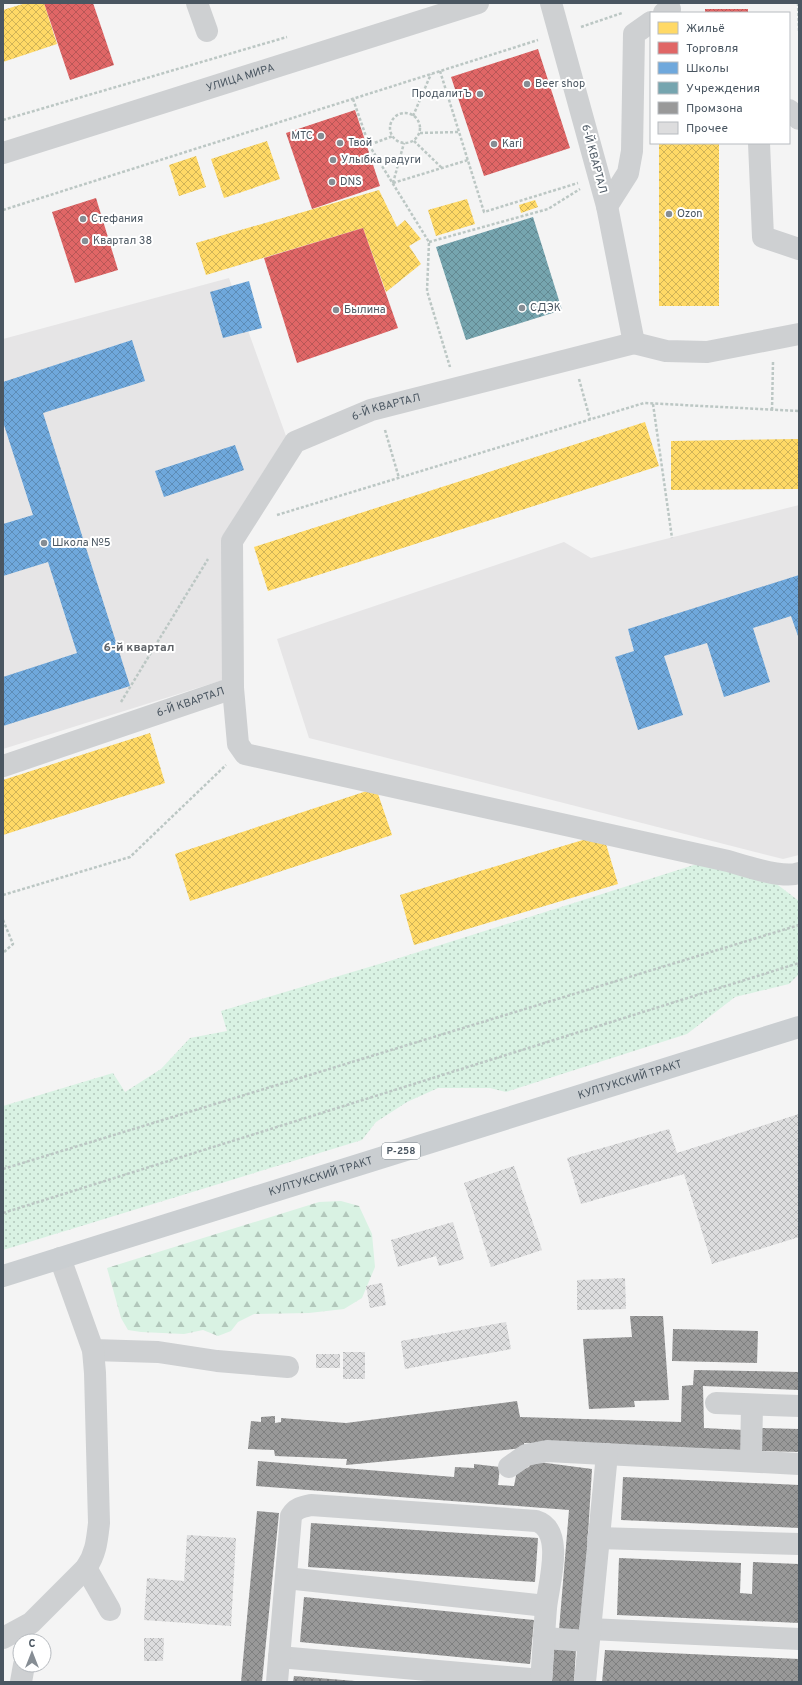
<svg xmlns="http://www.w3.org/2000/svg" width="802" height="1685" font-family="Overpass,sans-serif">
<defs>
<pattern id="grass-dots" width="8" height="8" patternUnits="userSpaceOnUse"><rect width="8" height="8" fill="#d9f2e3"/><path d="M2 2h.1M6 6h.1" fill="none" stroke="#b2c7bb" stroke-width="1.8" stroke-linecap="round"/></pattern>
<pattern id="forest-firs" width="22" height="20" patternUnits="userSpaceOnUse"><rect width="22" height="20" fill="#d9f2e3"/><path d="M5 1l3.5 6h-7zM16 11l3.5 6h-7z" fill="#b2c7bb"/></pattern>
<pattern id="homes-cross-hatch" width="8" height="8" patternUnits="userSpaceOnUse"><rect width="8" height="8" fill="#ffd966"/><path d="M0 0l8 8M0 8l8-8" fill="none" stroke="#d0b357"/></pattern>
<pattern id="shops-cross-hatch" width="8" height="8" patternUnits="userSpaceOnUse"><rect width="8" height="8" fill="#e06666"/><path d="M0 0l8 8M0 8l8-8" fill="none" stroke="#b85757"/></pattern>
<pattern id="schools-cross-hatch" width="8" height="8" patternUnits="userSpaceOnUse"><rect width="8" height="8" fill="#6fa8dc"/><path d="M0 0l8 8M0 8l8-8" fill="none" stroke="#5d8cb6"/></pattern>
<pattern id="public-cross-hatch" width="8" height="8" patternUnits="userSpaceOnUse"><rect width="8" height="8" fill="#76a5af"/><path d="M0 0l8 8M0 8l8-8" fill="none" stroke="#638992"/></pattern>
<pattern id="industry-cross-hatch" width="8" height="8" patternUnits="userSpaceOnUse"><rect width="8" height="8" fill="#999"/><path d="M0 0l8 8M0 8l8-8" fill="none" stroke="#7f8080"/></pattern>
<pattern id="building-cross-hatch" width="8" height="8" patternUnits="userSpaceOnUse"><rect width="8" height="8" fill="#ddddde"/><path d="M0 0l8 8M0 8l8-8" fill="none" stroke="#b5b6b7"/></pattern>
</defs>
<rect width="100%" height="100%" fill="#f4f4f4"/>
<g fill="#e6e5e6">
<polygon points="229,278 286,436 222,537 223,680 3,749 3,339"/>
<polygon points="799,505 799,855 783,859 309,738 277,639 564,542 591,558"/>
</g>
<polygon fill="url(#grass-dots)" points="697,864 770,879 799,901 799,974 789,984 735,997 687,1034 506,1092 490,1088 438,1088 407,1102 376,1122 362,1140 3,1250 3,1106 113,1073 125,1092 161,1069 190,1038 227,1031 221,1011 396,959"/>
<polygon fill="url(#forest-firs)" points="341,1201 359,1206 372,1234 375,1267 362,1298 344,1309 309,1313 254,1314 238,1322 231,1331 218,1336 203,1330 184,1334 141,1332 128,1330 121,1318 107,1268 319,1202"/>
<g fill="url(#homes-cross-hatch)">
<polygon points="26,3 44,3 57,44 3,62 3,10"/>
<polygon points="267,141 280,179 224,198 211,159"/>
<rect x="659" y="143" width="60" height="163"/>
<polygon points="196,156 206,187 179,196 169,165"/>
<polygon points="379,190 397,227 405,220 421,239 409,246 421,264 386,292 363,228 206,275 196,243"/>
<polygon points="467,199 475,224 436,236 428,210"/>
<polygon points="535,200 538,207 521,213 519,205"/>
<polygon points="645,422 659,466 268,591 254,547"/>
<polygon points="799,439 799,489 671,490 671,441"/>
<polygon points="150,733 165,783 3,835 3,780"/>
<polygon points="376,788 392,835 190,901 175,854"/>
<polygon points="603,834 618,884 414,945 400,895"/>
</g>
<g fill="url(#shops-cross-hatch)">
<polygon points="44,3 93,3 114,65 70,80"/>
<rect x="705" y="9" width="43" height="4"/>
<polygon points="538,49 570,148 484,176 451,77"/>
<polygon points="355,110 380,186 312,209 286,133"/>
<polygon points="96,198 118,270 75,283 52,212"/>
<polygon points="363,228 398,328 297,363 264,258"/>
</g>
<g fill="url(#schools-cross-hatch)">
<polygon points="249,281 262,328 223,338 210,292"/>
<polygon points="132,340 145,381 43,413 130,686 3,726 3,677 77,653 48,562 3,576 3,524 33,515 4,425 3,426 3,382"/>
<polygon points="235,445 244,470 164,497 155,471"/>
<polygon points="799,575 799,639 791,616 753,628 770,682 724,697 707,643 664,656 683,715 638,730 615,657 634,651 628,629"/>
</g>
<polygon fill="url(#public-cross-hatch)" points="533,217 562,310 466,340 436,247"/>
<g fill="url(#industry-cross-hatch)">
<polygon points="630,1316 663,1316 669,1400 634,1401 635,1407 589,1409 583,1339 632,1337"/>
<polygon points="673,1329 758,1331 757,1363 672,1361"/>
<polygon points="694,1370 799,1372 799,1390 703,1386 704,1428 744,1430 744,1450 524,1443 525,1448 346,1465 347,1459 275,1456 274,1450 248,1449 251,1421 261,1422 261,1417 275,1416 275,1423 281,1422 281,1418 346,1423 517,1401 520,1417 681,1422 682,1386 693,1385"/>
<polygon points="760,1428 799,1429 799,1452 759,1451"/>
<polygon points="258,1461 454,1477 455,1467 474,1468 474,1464 500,1467 498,1485 514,1486 517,1471 529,1467 531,1461 592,1469 582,1634 559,1630 569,1510 256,1486"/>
<polygon points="623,1477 799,1485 799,1528 621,1520"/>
<polygon points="257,1511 279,1513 262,1682 241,1682"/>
<polygon points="311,1523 538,1538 535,1582 308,1567"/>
<polygon points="619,1558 741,1563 740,1593 752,1594 753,1562 799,1564 799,1623 617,1615"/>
<polygon points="304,1597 534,1620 530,1664 300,1642"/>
<polygon points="554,1648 576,1649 574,1682 552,1682"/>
<polygon points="605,1650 799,1659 799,1682 602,1682"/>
<polygon points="294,1676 355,1681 355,1682 293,1682"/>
</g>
<g fill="url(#building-cross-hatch)">
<polygon points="799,1114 799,1237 712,1264 684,1174 581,1204 567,1158 669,1129 677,1153"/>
<polygon points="514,1166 542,1250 491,1267 464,1183"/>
<polygon points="453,1222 464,1259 439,1266 436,1256 398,1267 391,1240"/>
<polygon points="625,1278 626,1309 577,1310 577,1280"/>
<polygon points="382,1283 386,1305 370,1308 366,1286"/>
<polygon points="506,1322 511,1349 405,1369 401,1341"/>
<rect x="343" y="1352" width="22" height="27"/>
<rect x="316" y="1354" width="24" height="14"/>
<polygon points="187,1535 236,1538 231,1626 144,1620 147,1578 184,1581"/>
<polygon points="144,1638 164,1638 163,1661 144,1661"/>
</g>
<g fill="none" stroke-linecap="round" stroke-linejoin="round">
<g stroke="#bcc7c4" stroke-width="2.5" stroke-dasharray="3 2" stroke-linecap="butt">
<polyline points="798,3 799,31"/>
<polyline points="581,27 622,13"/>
<polyline points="440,71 484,212 578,183"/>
<polyline points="353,99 369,145 393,136"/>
<circle cx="405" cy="128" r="15"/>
<polyline points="413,116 431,74"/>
<polyline points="3,120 287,37"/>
<polyline points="420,133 459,132"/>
<polyline points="414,141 442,168"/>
<polyline points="369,145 429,242 427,291 450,367"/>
<polyline points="393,183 468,160"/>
<polyline points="393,183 404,143"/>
<polyline points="3,210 538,40"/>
<polyline points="429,242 548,209 580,189"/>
<polyline points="579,379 590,419"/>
<polyline points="653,404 672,538"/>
<polyline points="772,410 773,362"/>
<polyline points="385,430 399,478"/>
<polyline points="277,515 644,403 799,411"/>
<polyline points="121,702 208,559"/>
<polyline points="3,895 130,857 226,765"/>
<polyline points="3,920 13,944 3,953"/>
<polyline points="3,1169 799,925"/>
<polyline points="3,1213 799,963"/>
</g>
<g stroke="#ced0d2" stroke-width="22">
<polyline points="197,3 207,31"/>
<polyline points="664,13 670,9"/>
<polyline points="789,110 799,119"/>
<polyline points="759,143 763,237 799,249"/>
<path id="s1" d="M3 153 478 3"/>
<polyline points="607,206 628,173 632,151 634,34 651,22"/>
<polyline points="634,343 666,351 707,352 799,334"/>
<path d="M233 688 238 744 245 754 728 861C745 866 783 879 799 873"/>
<path id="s2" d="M3 766 233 688 232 541 295 442 371 410 634 343 607 206 551 3"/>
<polyline points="93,1350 158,1352 217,1361 288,1367"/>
<polyline points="716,1403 799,1406"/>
<polyline points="751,1461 752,1405"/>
<polyline points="509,1467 526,1455 547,1451 799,1464"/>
<polyline points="598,1538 799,1544"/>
<polyline points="86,1568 110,1610"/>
<polyline points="286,1578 546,1606"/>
<polyline points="590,1629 799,1639"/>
<path d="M3 1638 31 1623 86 1568C96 1554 97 1540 99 1523L95 1373 93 1350 60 1258"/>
<polyline points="544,1638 588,1641"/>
<polyline points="279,1657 541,1680"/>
<polyline points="21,1682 24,1665"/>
<path d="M277 1682 291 1516C296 1508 302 1507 311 1505L536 1521C566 1530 548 1586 546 1608 544 1633 543 1657 541 1682"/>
<polyline points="585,1682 607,1454"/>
</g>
<path stroke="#caced1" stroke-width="22" id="s3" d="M3 1276 799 1027"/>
</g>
<g fill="#868d94" stroke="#fff" stroke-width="1.5">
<circle cx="527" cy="84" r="4"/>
<circle cx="480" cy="94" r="4"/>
<circle cx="321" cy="136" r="4"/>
<circle cx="340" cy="143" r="4"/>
<circle cx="494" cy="144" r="4"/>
<circle cx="333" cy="160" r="4"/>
<circle cx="332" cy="182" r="4"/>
<circle cx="669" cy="214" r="4"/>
<circle cx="83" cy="219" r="4"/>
<circle cx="85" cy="241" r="4"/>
<circle cx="522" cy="308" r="4"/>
<circle cx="336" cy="310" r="4"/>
<circle cx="44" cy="543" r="4"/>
</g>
<g text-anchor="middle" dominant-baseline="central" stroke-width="4" stroke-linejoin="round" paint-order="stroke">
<rect fill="#fff" stroke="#808990" stroke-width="1" x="382" y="1143" width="38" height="16" rx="3"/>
<g font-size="10" font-weight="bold" fill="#4a5661">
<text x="401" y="1151">Р-258</text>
</g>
<g font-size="11" fill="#4a5661" stroke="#fff">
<text stroke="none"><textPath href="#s1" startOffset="249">УЛИЦА МИРА</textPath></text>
<text transform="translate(594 159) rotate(75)">6-Й КВАРТАЛ</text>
<text stroke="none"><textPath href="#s2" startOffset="605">6-Й КВАРТАЛ</textPath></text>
<text stroke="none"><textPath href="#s2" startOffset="198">6-Й КВАРТАЛ</textPath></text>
<text stroke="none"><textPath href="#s3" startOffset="657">КУЛТУКСКИЙ ТРАКТ</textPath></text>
<text stroke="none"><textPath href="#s3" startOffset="333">КУЛТУКСКИЙ ТРАКТ</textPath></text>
</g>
<g font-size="11" fill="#4a5661" stroke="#fff" text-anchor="start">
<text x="535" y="84">Beer shop</text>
<text x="472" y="94" text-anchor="end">ПродалитЪ</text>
<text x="313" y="136" text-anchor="end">МТС</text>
<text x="348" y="143">Твой</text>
<text x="502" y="144">Kari</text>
<text x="341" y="160">Улыбка радуги</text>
<text x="340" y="182">DNS</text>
<text x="677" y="214">Ozon</text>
<text x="91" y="219">Стефания</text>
<text x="93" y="241">Квартал 38</text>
<text x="530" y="308">СДЭК</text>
<text x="344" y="310">Былина</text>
<text x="52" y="543">Школа №5</text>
</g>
<g font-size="12" font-weight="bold" fill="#5f6368" stroke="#fff">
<text x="139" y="648">6-й квартал</text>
</g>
</g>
<rect width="802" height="1685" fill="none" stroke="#4a5661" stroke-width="8"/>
<rect x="650" y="12" width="140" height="132" fill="#ffffff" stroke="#b7bbc0"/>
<rect x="658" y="22" width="20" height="12" fill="#ffd966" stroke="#b7bbc0"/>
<text x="686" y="32" font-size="12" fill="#4a5661">Жильё</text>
<rect x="658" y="42" width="20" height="12" fill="#e06666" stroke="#b7bbc0"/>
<text x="686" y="52" font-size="12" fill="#4a5661">Торговля</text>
<rect x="658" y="62" width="20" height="12" fill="#6fa8dc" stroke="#b7bbc0"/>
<text x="686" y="72" font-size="12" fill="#4a5661">Школы</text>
<rect x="658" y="82" width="20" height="12" fill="#76a5af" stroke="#b7bbc0"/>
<text x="686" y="92" font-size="12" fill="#4a5661">Учреждения</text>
<rect x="658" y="102" width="20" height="12" fill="#999999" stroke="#b7bbc0"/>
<text x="686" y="112" font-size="12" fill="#4a5661">Промзона</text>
<rect x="658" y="122" width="20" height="12" fill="#ddddde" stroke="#b7bbc0"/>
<text x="686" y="132" font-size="12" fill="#4a5661">Прочее</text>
<g transform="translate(32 1653)"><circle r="19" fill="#ffffff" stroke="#b7bbc0"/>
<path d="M0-3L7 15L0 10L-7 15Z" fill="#868d94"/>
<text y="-6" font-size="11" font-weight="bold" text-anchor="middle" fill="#4a5661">С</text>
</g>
</svg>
